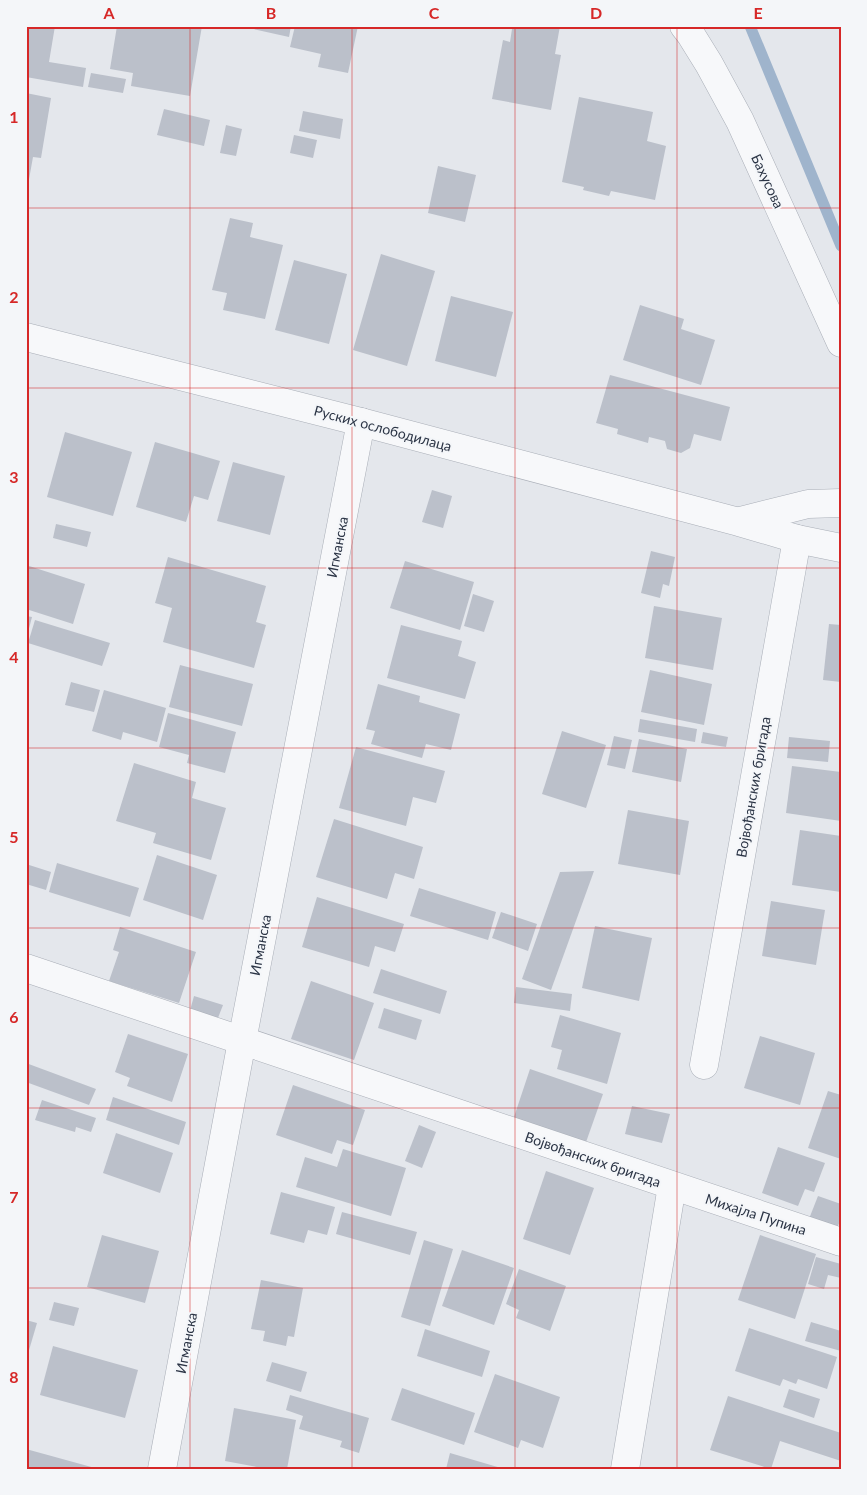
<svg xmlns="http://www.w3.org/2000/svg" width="867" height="1495" font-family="Lato,sans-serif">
<rect width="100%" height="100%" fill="#e4e7ec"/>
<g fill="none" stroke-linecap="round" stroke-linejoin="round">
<polyline stroke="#9fb4cc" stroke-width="11" points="750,26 841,246"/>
</g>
<g fill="#bbc0ca">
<polygon points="26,26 55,26 49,62 86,68 83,87 26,77"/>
<polygon points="117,26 202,26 190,96 131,86 133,73 110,69"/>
<polygon points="240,26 291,26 289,37"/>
<polygon points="295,26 358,26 348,73 318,67 321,54 290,47"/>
<polygon points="504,26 560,26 555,54 561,55 551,110 492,99 503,40 510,42 512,29"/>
<polygon points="91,73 126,79 123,93 88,87"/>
<polygon points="26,93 51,98 41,158 33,157 28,185 26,185"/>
<polygon points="579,97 653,112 647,141 666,146 655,200 611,191 609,196 583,190 584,187 562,182"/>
<polygon points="164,109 210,120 204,146 157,135"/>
<polygon points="303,111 343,119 340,139 299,131"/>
<polygon points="226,125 242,129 236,156 220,153"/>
<polygon points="294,135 317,140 313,158 290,153"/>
<polygon points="438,166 476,175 465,222 428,213"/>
<polygon points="230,218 253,223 250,237 283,245 265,319 223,310 227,293 212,290"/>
<polygon points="381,254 435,271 407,366 353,350"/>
<polygon points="294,260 347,274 329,344 275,330"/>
<polygon points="451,296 513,312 496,377 435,361"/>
<polygon points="640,305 684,319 681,329 715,340 701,385 623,360"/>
<polygon points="610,375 730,407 721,441 694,434 690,448 681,453 667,449 665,441 649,437 648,443 617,434 618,429 596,423"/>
<polygon points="65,432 132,452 113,516 47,497"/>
<polygon points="155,442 220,461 208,500 194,496 186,522 136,507"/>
<polygon points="233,462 285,476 270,535 217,521"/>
<polygon points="432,490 452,496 443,528 422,522"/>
<polygon points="56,524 91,532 87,547 53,538"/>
<polygon points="651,551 675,557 669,586 663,584 660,598 641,593"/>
<polygon points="168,557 266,586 256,622 266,625 254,668 163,642 172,608 155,603"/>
<polygon points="405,561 474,582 460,630 390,608"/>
<polygon points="26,565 85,584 73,624 26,609"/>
<polygon points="473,594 494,601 484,632 464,626"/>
<polygon points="654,606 722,618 713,670 645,658"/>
<polygon points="26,616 32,617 27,636 26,636"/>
<polygon points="35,620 110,643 102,666 28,643"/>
<polygon points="829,624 841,625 841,682 823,680"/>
<polygon points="401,625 462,641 458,656 476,662 465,699 387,678"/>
<polygon points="180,665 253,684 242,726 169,707"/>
<polygon points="650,670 712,684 704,725 641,712"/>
<polygon points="71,682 100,690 94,712 65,705"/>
<polygon points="378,684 420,696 419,702 460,714 451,750 426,744 422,758 371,744 375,731 366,729"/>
<polygon points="104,690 166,708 157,742 123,732 121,740 92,731"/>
<polygon points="168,713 236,732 225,773 187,763 189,755 159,747"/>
<polygon points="640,719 697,729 695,742 638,732"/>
<polygon points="562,731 606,745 586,808 542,794"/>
<polygon points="703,732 728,737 726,747 701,743"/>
<polygon points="614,736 632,740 625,769 607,765"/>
<polygon points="789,737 830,741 828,762 787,758"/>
<polygon points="639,739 687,749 681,782 632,772"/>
<polygon points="356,747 445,771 436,803 413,797 406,826 339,808"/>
<polygon points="134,763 196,782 192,798 226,808 211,860 153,843 156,833 116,821"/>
<polygon points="792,766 841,772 841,821 786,813"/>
<polygon points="628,810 689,821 680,875 618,864"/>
<polygon points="334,819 423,847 414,879 395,873 387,899 316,877"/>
<polygon points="800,830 841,836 841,892 792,885"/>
<polygon points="157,855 217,875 203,920 143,900"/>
<polygon points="57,863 139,888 130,917 49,892"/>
<polygon points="26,864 51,872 46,890 26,884"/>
<polygon points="594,871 551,990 522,979 560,872"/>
<polygon points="419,888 496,912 488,940 410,916"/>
<polygon points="317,897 404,924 395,952 375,946 369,967 302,947"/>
<polygon points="771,901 825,910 816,965 762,956"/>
<polygon points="501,912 537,924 528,951 492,938"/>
<polygon points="595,926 652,938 639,1001 582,988"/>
<polygon points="120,927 196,952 179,1003 109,981 119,952 113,950"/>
<polygon points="381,969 447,991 440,1014 373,993"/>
<polygon points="311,981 374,1003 354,1060 291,1039"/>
<polygon points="516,987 572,994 570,1011 514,1003"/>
<polygon points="194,996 223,1005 216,1023 189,1014"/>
<polygon points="384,1008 422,1020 416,1040 378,1028"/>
<polygon points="560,1015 621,1033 607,1084 557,1069 562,1050 551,1047"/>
<polygon points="128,1034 188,1054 172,1102 127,1086 130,1078 115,1072"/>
<polygon points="760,1036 815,1053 800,1105 744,1088"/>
<polygon points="26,1063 96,1089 89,1105 26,1082"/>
<polygon points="530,1069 603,1094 585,1145 513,1120"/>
<polygon points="293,1085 365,1110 353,1145 337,1140 332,1154 276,1135"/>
<polygon points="828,1091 841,1095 841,1159 808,1148"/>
<polygon points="113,1097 186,1122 179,1145 106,1120"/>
<polygon points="42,1100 96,1118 91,1132 76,1127 75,1132 35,1120"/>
<polygon points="632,1106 670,1114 662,1143 625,1134"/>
<polygon points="419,1125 436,1132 422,1168 405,1161"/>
<polygon points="116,1133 173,1153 160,1193 103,1173"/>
<polygon points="778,1147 825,1163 814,1192 805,1189 798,1206 762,1193"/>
<polygon points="343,1149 406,1168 391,1216 296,1187 305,1157 337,1167"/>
<polygon points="546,1171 594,1188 570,1255 523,1239"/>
<polygon points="281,1192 335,1207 327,1235 308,1230 304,1243 270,1234"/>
<polygon points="818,1196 841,1204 841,1218 835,1234 807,1224"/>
<polygon points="342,1212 417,1232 410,1255 336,1234"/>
<polygon points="102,1235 159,1251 145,1303 87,1287"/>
<polygon points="760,1235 816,1254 795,1319 738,1300"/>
<polygon points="424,1240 453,1249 430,1326 401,1317"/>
<polygon points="462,1250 514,1268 494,1325 442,1306"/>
<polygon points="816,1257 841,1264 841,1278 828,1275 824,1289 808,1284"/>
<polygon points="519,1269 566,1286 550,1331 516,1318 519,1310 506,1304"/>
<polygon points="261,1280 303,1288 294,1337 288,1336 286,1346 263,1341 265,1331 251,1329"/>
<polygon points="54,1302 79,1308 74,1326 49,1320"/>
<polygon points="26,1320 37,1323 27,1357 26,1357"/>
<polygon points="811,1322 841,1331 841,1351 805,1341"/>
<polygon points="749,1328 837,1357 827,1389 798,1379 796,1384 783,1379 780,1386 735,1371"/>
<polygon points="425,1329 490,1351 482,1377 417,1356"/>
<polygon points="53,1346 138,1370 125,1418 40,1395"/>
<polygon points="272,1362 307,1372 301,1392 266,1381"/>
<polygon points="495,1374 560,1397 543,1448 521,1440 518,1448 474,1432"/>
<polygon points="402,1388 475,1413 464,1445 391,1420"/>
<polygon points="789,1389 820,1399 814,1418 783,1407"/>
<polygon points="290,1395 369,1418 359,1453 340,1447 342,1441 299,1429 303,1416 286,1410"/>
<polygon points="728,1396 841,1433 841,1461 780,1441 771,1469 710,1450"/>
<polygon points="234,1408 296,1420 287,1469 268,1469 225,1461"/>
<polygon points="26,1449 95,1468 94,1469 26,1469"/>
<polygon points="450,1453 501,1468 501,1469 446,1469"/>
</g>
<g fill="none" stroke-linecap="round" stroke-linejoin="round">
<defs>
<g id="minor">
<polyline points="684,26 691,35 709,64 740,121 841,343"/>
<polyline points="26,337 361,422 739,522 797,539 841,548"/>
<polyline points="740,521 808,504 841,503"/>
<polyline points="26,968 841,1242"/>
<polyline points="704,1065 797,539"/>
<polyline points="162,1469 242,1041 361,422"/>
<polyline points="625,1469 672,1186"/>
</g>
</defs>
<use href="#minor" stroke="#a9aeb7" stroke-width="29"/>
<use href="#minor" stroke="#f7f8fa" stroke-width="28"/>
</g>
<path fill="none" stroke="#d62828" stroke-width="1" stroke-opacity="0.55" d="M190 26V1469M352 26V1469M515 26V1469M677 26V1469M26 208H841M26 388H841M26 568H841M26 748H841M26 928H841M26 1108H841M26 1288H841"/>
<g text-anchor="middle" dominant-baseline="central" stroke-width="4" stroke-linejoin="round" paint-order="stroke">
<g font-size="14" fill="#2b3445" stroke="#f4f6f9">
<text transform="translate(768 181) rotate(65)">Бахусова</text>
<text transform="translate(383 428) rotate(15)">Руских ослободилаца</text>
<text transform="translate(337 547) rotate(-79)">Игманска</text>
<text transform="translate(753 787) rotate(-80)">Војвођанских бригада</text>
<text transform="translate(260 945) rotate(-79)">Игманска</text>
<text transform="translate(593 1159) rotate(19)">Војвођанских бригада</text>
<text transform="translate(756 1214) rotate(18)">Михајла Пупина</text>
<text transform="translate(186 1343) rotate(-79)">Игманска</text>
</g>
</g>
<rect width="867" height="1495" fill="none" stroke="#f4f6f9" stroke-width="55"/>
<rect x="28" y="28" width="812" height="1440" fill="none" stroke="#d62828" stroke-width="2"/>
<g font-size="16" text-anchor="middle" font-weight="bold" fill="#d62828">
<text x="109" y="19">A</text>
<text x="271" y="19">B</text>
<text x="434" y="19">C</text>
<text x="596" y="19">D</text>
<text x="758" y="19">E</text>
<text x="14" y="123">1</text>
<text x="14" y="303">2</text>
<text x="14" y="483">3</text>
<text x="14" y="663">4</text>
<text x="14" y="843">5</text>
<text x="14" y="1023">6</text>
<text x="14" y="1203">7</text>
<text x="14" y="1383">8</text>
</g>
</svg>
